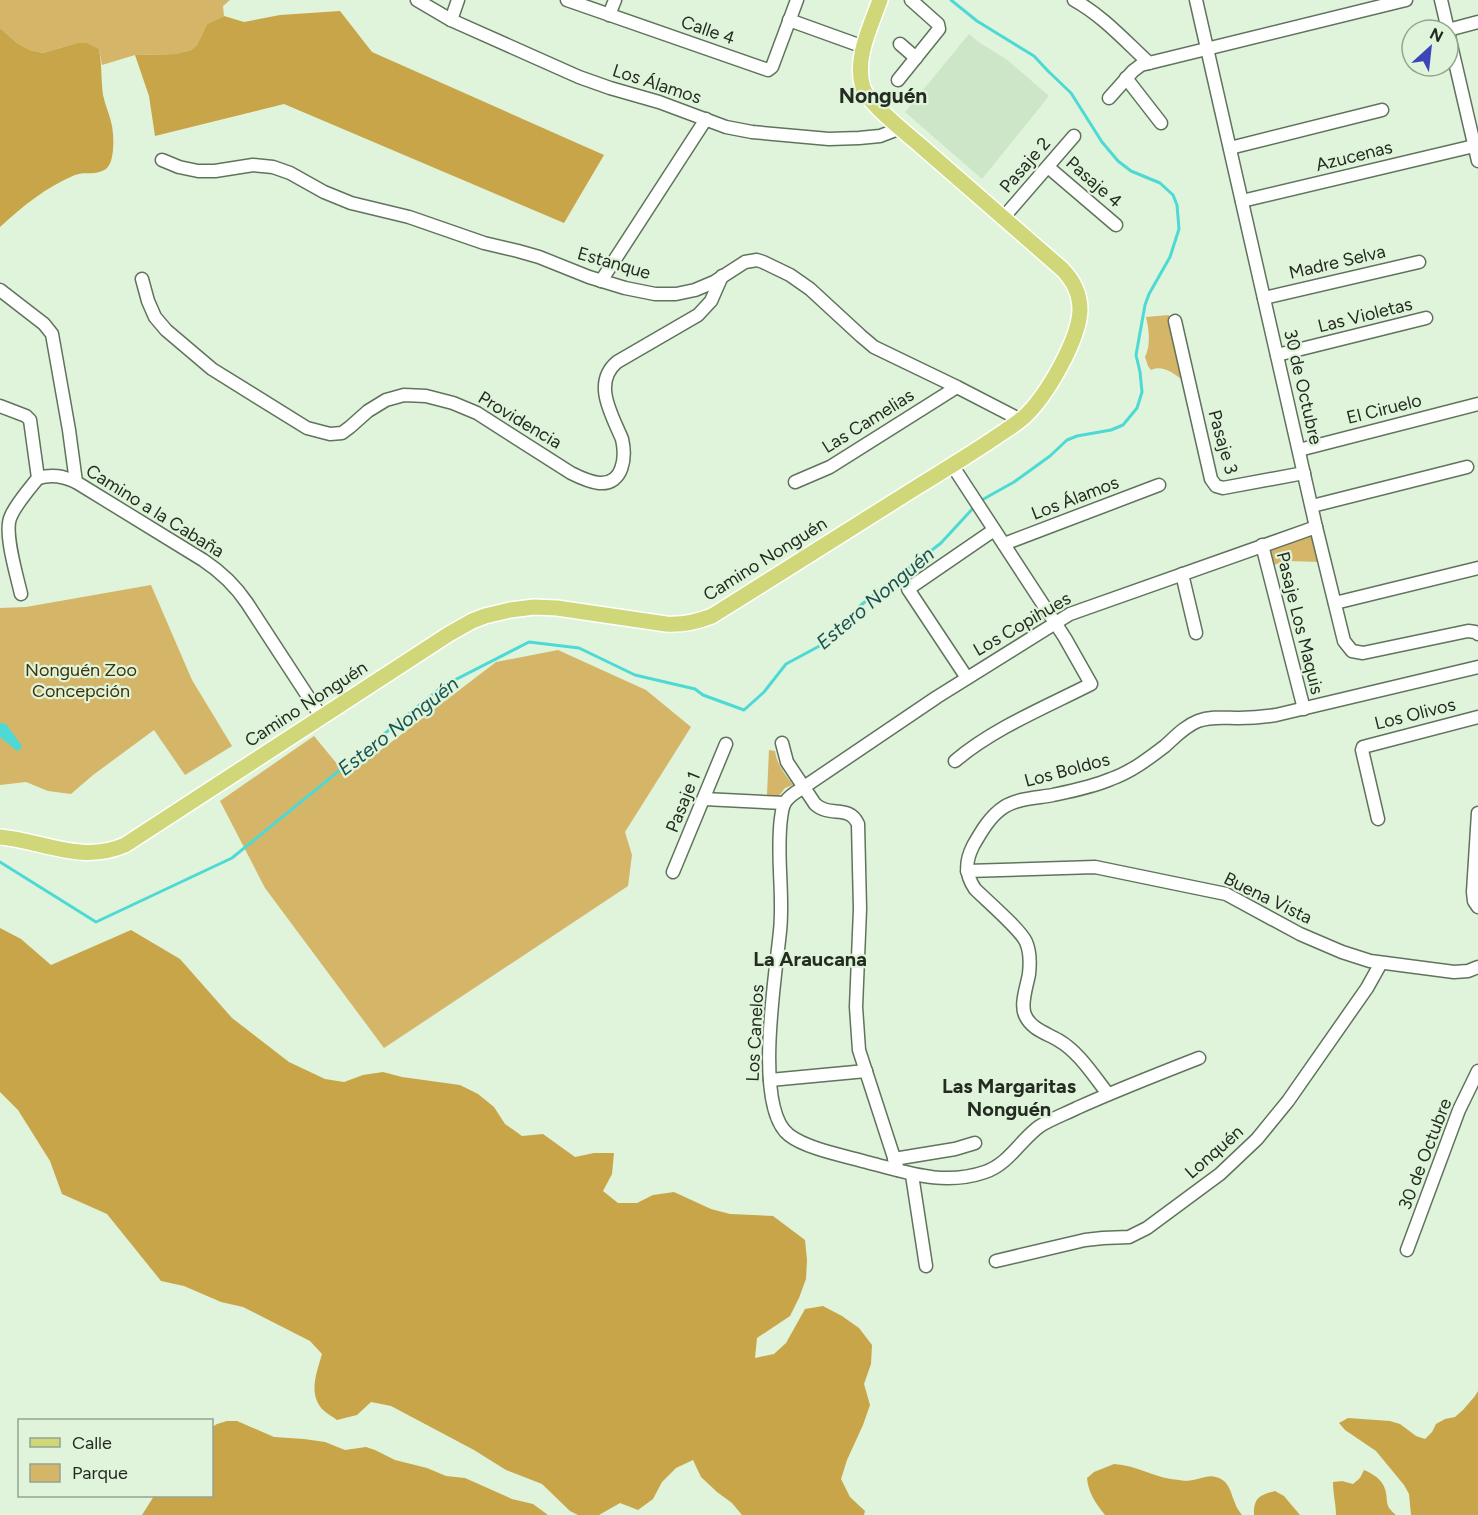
<svg xmlns="http://www.w3.org/2000/svg" width="1478" height="1515" font-family="Figtree,sans-serif">
<rect width="100%" height="100%" fill="#dff4da"/>
<polygon fill="#cde6c8" points="969,34 980,43 1006,59 1049,96 982,179 905,112"/>
<g fill="#d5b568">
<polygon points="0,0 230,0 223,6 224,16 207,24 197,45 191,50 175,54 135,55 102,65 99,49 77,43 43,53 30,50 17,43 0,28"/>
<path d="M1169 315 1181 379C1172 372 1162 365 1151 370L1148 366 1145 357C1151 346 1149 329 1146 317Z"/>
<polygon points="1315,528 1320,562 1289,561 1273,565 1266,547"/>
<polygon points="151,585 192,680 232,746 185,775 154,730 93,775 71,794 48,791 26,782 0,785 0,608 26,607"/>
<polygon points="558,650 646,690 691,727 625,832 632,855 628,886 384,1048 265,888 220,801 314,736 347,776 496,662"/>
<path d="M769 750 775 751C777 765 785 774 793 785L785 788 778 797 767 795Z"/>
</g>
<g fill="#c9a549">
<polygon points="340,11 372,52 604,155 564,223 284,104 155,136 149,96 135,55 175,54 191,50 197,45 207,24 224,16 244,22 280,15"/>
<path d="M0 28 17 43 30 50 43 53 77 43H86L99 49C102 65 101 79 103 95 105 105 110 115 112 126 114 137 115 162 106 169 96 176 85 171 75 175 45 188 24 205 0 227Z"/>
<path d="M0 928 21 939 51 965 131 930 180 959 232 1018 289 1062 325 1079 344 1082 363 1075 383 1072 402 1077 460 1085 478 1094 494 1107 505 1124 522 1136 543 1134 575 1157 594 1153H614L612 1174 603 1191 618 1203H637L653 1195 674 1192 711 1209 730 1214 773 1216 805 1240 807 1260 806 1279 799 1298 790 1316 757 1338 755 1358 774 1354 786 1343 805 1309 823 1306 842 1316 859 1328 872 1345 871 1364 864 1384 870 1405 863 1425 847 1460 841 1479 850 1497 865 1511 864 1515H742L732 1503 717 1492 701 1477 693 1460 676 1468 662 1482 653 1499 638 1510 620 1503 599 1515H578L570 1511 542 1484 506 1470 474 1450 391 1406 371 1402 357 1415 337 1420C333 1417 326 1413 322 1409 308 1393 317 1372 322 1354L310 1341 243 1307 221 1302 184 1286 161 1281 107 1214 62 1194 50 1161 18 1110 0 1092Z"/>
<polygon points="1478,1391 1478,1515 1411,1515 1409,1494 1404,1485 1376,1451 1345,1430 1339,1423 1348,1418 1390,1421 1400,1424 1416,1436 1425,1439 1432,1432 1436,1424 1445,1419 1455,1417 1463,1410 1475,1396"/>
<polygon points="227,1421 237,1421 274,1437 304,1439 325,1442 345,1450 366,1447 375,1450 395,1460 427,1468 446,1476 465,1478 474,1482 512,1499 533,1504 548,1515 142,1515 154,1496 212,1496 212,1427 217,1424"/>
<path d="M1114 1464C1137 1465 1156 1479 1179 1480 1183 1481 1189 1481 1193 1480 1203 1478 1211 1473 1221 1479 1230 1484 1231 1494 1235 1503 1236 1507 1239 1511 1242 1515H1105C1096 1504 1088 1492 1087 1478L1094 1472Z"/>
<path d="M1364 1470C1373 1474 1382 1479 1385 1489 1389 1502 1383 1504 1396 1515H1336C1336 1504 1333 1494 1333 1482L1342 1481 1353 1484 1360 1478Z"/>
<path d="M1275 1491 1284 1496 1300 1515H1254C1253 1498 1260 1495 1275 1491Z"/>
</g>
<polygon fill="#4dd9d6" points="0,723 6,724 22,746 19,751 16,750 0,737"/>
<g fill="none" stroke-linecap="round" stroke-linejoin="round">
<g stroke="#4dd9d6" stroke-width="3">
<polyline points="951,0 977,21 1034,56 1048,71 1071,93 1102,142 1118,161 1131,171 1160,183 1173,195 1177,205 1179,229 1170,257 1149,294 1145,305 1136,355 1140,372 1142,392 1137,408 1123,425 1111,430 1077,436 1067,440 1050,456 1014,482 980,501"/>
<polyline points="0,862 96,922 232,858 443,686 529,642 579,648 635,675 695,689 703,695 744,710 764,692 786,664 825,643 861,605 941,543 976,505"/>
</g>
<defs>
<g id="minor">
<polyline points="417,0 451,20 579,77 610,88 659,102 726,127 752,132 829,139 859,138 880,136 901,128"/>
<polyline points="567,0 768,70 772,67 797,0"/>
<path d="M1074 0C1103 16 1125 41 1149 63"/>
<polyline points="1196,0 1316,527 1344,641 1352,651 1363,653 1468,631 1475,632 1478,634"/>
<polyline points="1441,0 1448,30"/>
<polyline points="609,15 615,0"/>
<polyline points="451,20 458,0"/>
<polyline points="789,20 864,47"/>
<polyline points="1448,30 1478,22"/>
<polyline points="1448,32 1478,161"/>
<polyline points="900,44 916,58"/>
<polyline points="1126,78 1161,123"/>
<polyline points="898,80 939,29 938,24 911,0"/>
<polyline points="1109,98 1133,71 1141,65 1406,0"/>
<polyline points="1230,148 1382,110"/>
<polyline points="162,160 179,167 198,171 215,171 253,165 273,167 290,173 324,192 351,203 409,217 484,243 518,251 539,257 589,277 625,288 655,294 676,294 695,290 714,282 745,262 757,260 763,262 790,275 810,289 861,336 874,347 957,387 1021,420"/>
<polyline points="1048,167 1116,225"/>
<polyline points="1242,201 1474,146"/>
<polyline points="1003,218 1074,136"/>
<path d="M142 279 148 301 155 317 166 330 212 369 307 428 330 434 342 433 350 427 368 411 386 400 404 395 426 396 453 403 477 413 571 473C579 477 589 482 599 483 624 485 626 456 622 439 612 415 592 383 617 362L698 315 711 301 722 276"/>
<polyline points="601,281 706,119"/>
<polyline points="0,290 44,324 52,334 69,430 76,482"/>
<polyline points="1264,298 1419,262"/>
<polyline points="1175,321 1211,479 1216,486 1223,488 1304,473"/>
<polyline points="1277,355 1426,318"/>
<path d="M0 406 26 416 30 420 38 478C30 488 16 504 11 516 3 531 17 576 21 594"/>
<polyline points="1299,450 1478,404"/>
<path d="M952 465 1065 638 1091 684C1046 707 994 728 955 761"/>
<path d="M38 478C52 474 63 476 76 482L203 560C221 572 235 585 247 603L322 718"/>
<polyline points="795,482 830,467 957,387"/>
<polyline points="1312,506 1467,467"/>
<polyline points="1004,544 1159,485"/>
<polyline points="1262,545 1304,709"/>
<polyline points="1182,574 1196,633"/>
<polyline points="1335,603 1478,568"/>
<polyline points="967,678 908,589 994,530"/>
<path d="M782 743 787 762 815 804C830 818 849 804 858 824L860 909 856 1007 859 1050 898 1170"/>
<polyline points="704,799 784,803"/>
<polyline points="1478,813 1473,892 1474,901 1478,907"/>
<polyline points="1378,819 1362,750 1363,747 1478,717"/>
<polyline points="967,871 1095,867 1226,894 1300,934 1342,952 1370,961 1454,972 1468,971 1478,967"/>
<polyline points="673,872 726,744"/>
<path d="M1199 1058C1158 1074 1117 1090 1077 1108 1065 1114 1051 1119 1040 1126 1021 1139 1009 1164 985 1172 944 1186 909 1173 870 1163 846 1156 807 1149 789 1135 753 1107 776 974 780 931 784 894 776 856 781 818 782 812 782 806 786 801 790 795 798 791 804 787L937 697 1070 614 1316 527"/>
<polyline points="770,1080 866,1071"/>
<path d="M1108 1094C1093 1075 1079 1052 1058 1040 1046 1033 1031 1029 1025 1015 1020 1004 1027 986 1029 974 1030 965 1030 951 1026 942 1021 930 986 900 975 889 965 874 965 862 973 846 981 832 990 816 1004 807 1018 798 1037 798 1053 795 1072 791 1092 787 1111 779 1131 772 1148 759 1165 746 1175 737 1185 726 1198 721 1211 716 1225 718 1239 718 1251 718 1263 717 1276 715L1478 667"/>
<polyline points="894,1159 955,1149 975,1143"/>
<polyline points="912,1175 926,1266"/>
<polyline points="1407,1250 1459,1110 1478,1071"/>
<polyline points="996,1261 1085,1240 1103,1238 1129,1237 1147,1228 1220,1174 1257,1139 1288,1101 1367,988 1381,963"/>
</g>
<path id="major" d="M0 837C43 841 82 864 125 845L449 634 472 621 485 616 510 610 534 607 557 608 666 624C683 625 697 622 712 616 780 573 848 530 917 487 941 472 966 457 990 441 1001 433 1014 426 1024 417 1046 397 1079 340 1080 310 1080 294 1073 280 1062 269 1015 228 968 187 921 146 907 134 869 104 863 88 854 59 870 28 880 0"/>
</defs>
<use href="#minor" stroke="#60735d" stroke-width="15"/>
<use href="#major" stroke="#fff" stroke-width="18"/>
<use href="#minor" stroke="#fff" stroke-width="12"/>
<use href="#major" stroke="#d0d778" stroke-width="15"/>
</g>
<g text-anchor="middle" dominant-baseline="central" stroke-width="4.5" stroke-linejoin="round" paint-order="stroke">
<g font-size="18" fill="#242c22" stroke="#dff4da">
<text transform="translate(708 30) rotate(19)">Calle 4</text>
<text transform="translate(657 84) rotate(18)">Los Álamos</text>
<text transform="translate(1354 156) rotate(-14)">Azucenas</text>
<text transform="translate(1025 165) rotate(-49)">Pasaje 2</text>
<text transform="translate(1094 182) rotate(41)">Pasaje 4</text>
<text transform="translate(1337 262) rotate(-13)">Madre Selva</text>
<text transform="translate(614 263) rotate(16)">Estanque</text>
<text transform="translate(1365 315) rotate(-14)">Las Violetas</text>
<text transform="translate(1303 387) rotate(77)">30 de Octubre</text>
<text transform="translate(1384 409) rotate(-14)">El Ciruelo</text>
<text transform="translate(520 420) rotate(31)">Providencia</text>
<text transform="translate(868 421) rotate(-32)">Las Camelias</text>
<text transform="translate(1223 442) rotate(74)">Pasaje 3</text>
<text transform="translate(1075 498) rotate(-21)">Los Álamos</text>
<text transform="translate(155 511) rotate(32)">Camino a la Cabaña</text>
<text transform="translate(765 559) rotate(-32)">Camino Nonguén</text>
<text transform="translate(1300 623) rotate(76)">Pasaje Los Maquis</text>
<text transform="translate(1022 624) rotate(-30)">Los Copihues</text>
<text transform="translate(306 704) rotate(-33)">Camino Nonguén</text>
<text transform="translate(1415 714) rotate(-14)">Los Olivos</text>
<text transform="translate(1067 770) rotate(-15)">Los Boldos</text>
<text transform="translate(683 802) rotate(-68)">Pasaje 1</text>
<text transform="translate(1268 898) rotate(26)">Buena Vista</text>
<text transform="translate(755 1033) rotate(-87)">Los Canelos</text>
<text transform="translate(1214 1152) rotate(-41)">Lonquén</text>
<text transform="translate(1425 1154) rotate(-69)">30 de Octubre</text>
</g>
<g font-size="18" fill="#403108" stroke="#dff4da">
<text x="81" y="670">Nonguén Zoo<tspan x="81" dy="21">Concepción</tspan></text>
</g>
<g font-size="20" font-style="italic" fill="#185352" stroke="#dff4da">
<text transform="translate(875 598) rotate(-40)">Estero Nonguén</text>
<text transform="translate(398 726) rotate(-38)">Estero Nonguén</text>
</g>
<g font-size="20" font-weight="bold" fill="#242c22" stroke="#dff4da">
<text x="810" y="959">La Araucana</text>
<text x="1009" y="1086">Las Margaritas<tspan x="1009" dy="23">Nonguén</tspan></text>
</g>
<g font-size="21" font-weight="bold" fill="#242c22" stroke="#dff4da">
<text x="883" y="95">Nonguén</text>
</g>
</g>
<rect x="18" y="1419" width="195" height="78" fill="#dff4da" stroke="#94a490" stroke-width="1.5"/>
<rect x="30" y="1438" width="30" height="9" fill="#d0d778" stroke="#94a490" stroke-width="1.5"/>
<text x="72" y="1449" font-size="18" fill="#242c22">Calle</text>
<rect x="30" y="1464" width="30" height="18" fill="#d5b568" stroke="#94a490" stroke-width="1.5"/>
<text x="72" y="1479" font-size="18" fill="#242c22">Parque</text>
<g transform="translate(1430 48) rotate(27)"><circle r="28" fill="#dff4da" stroke="#94a490" stroke-width="1.5"/>
<path d="M0-4.5L10 22L0 15L-10 22Z" fill="#3c46ba"/>
<text y="-9" font-size="16" font-weight="bold" text-anchor="middle" fill="#242c22">N</text>
</g>
</svg>
